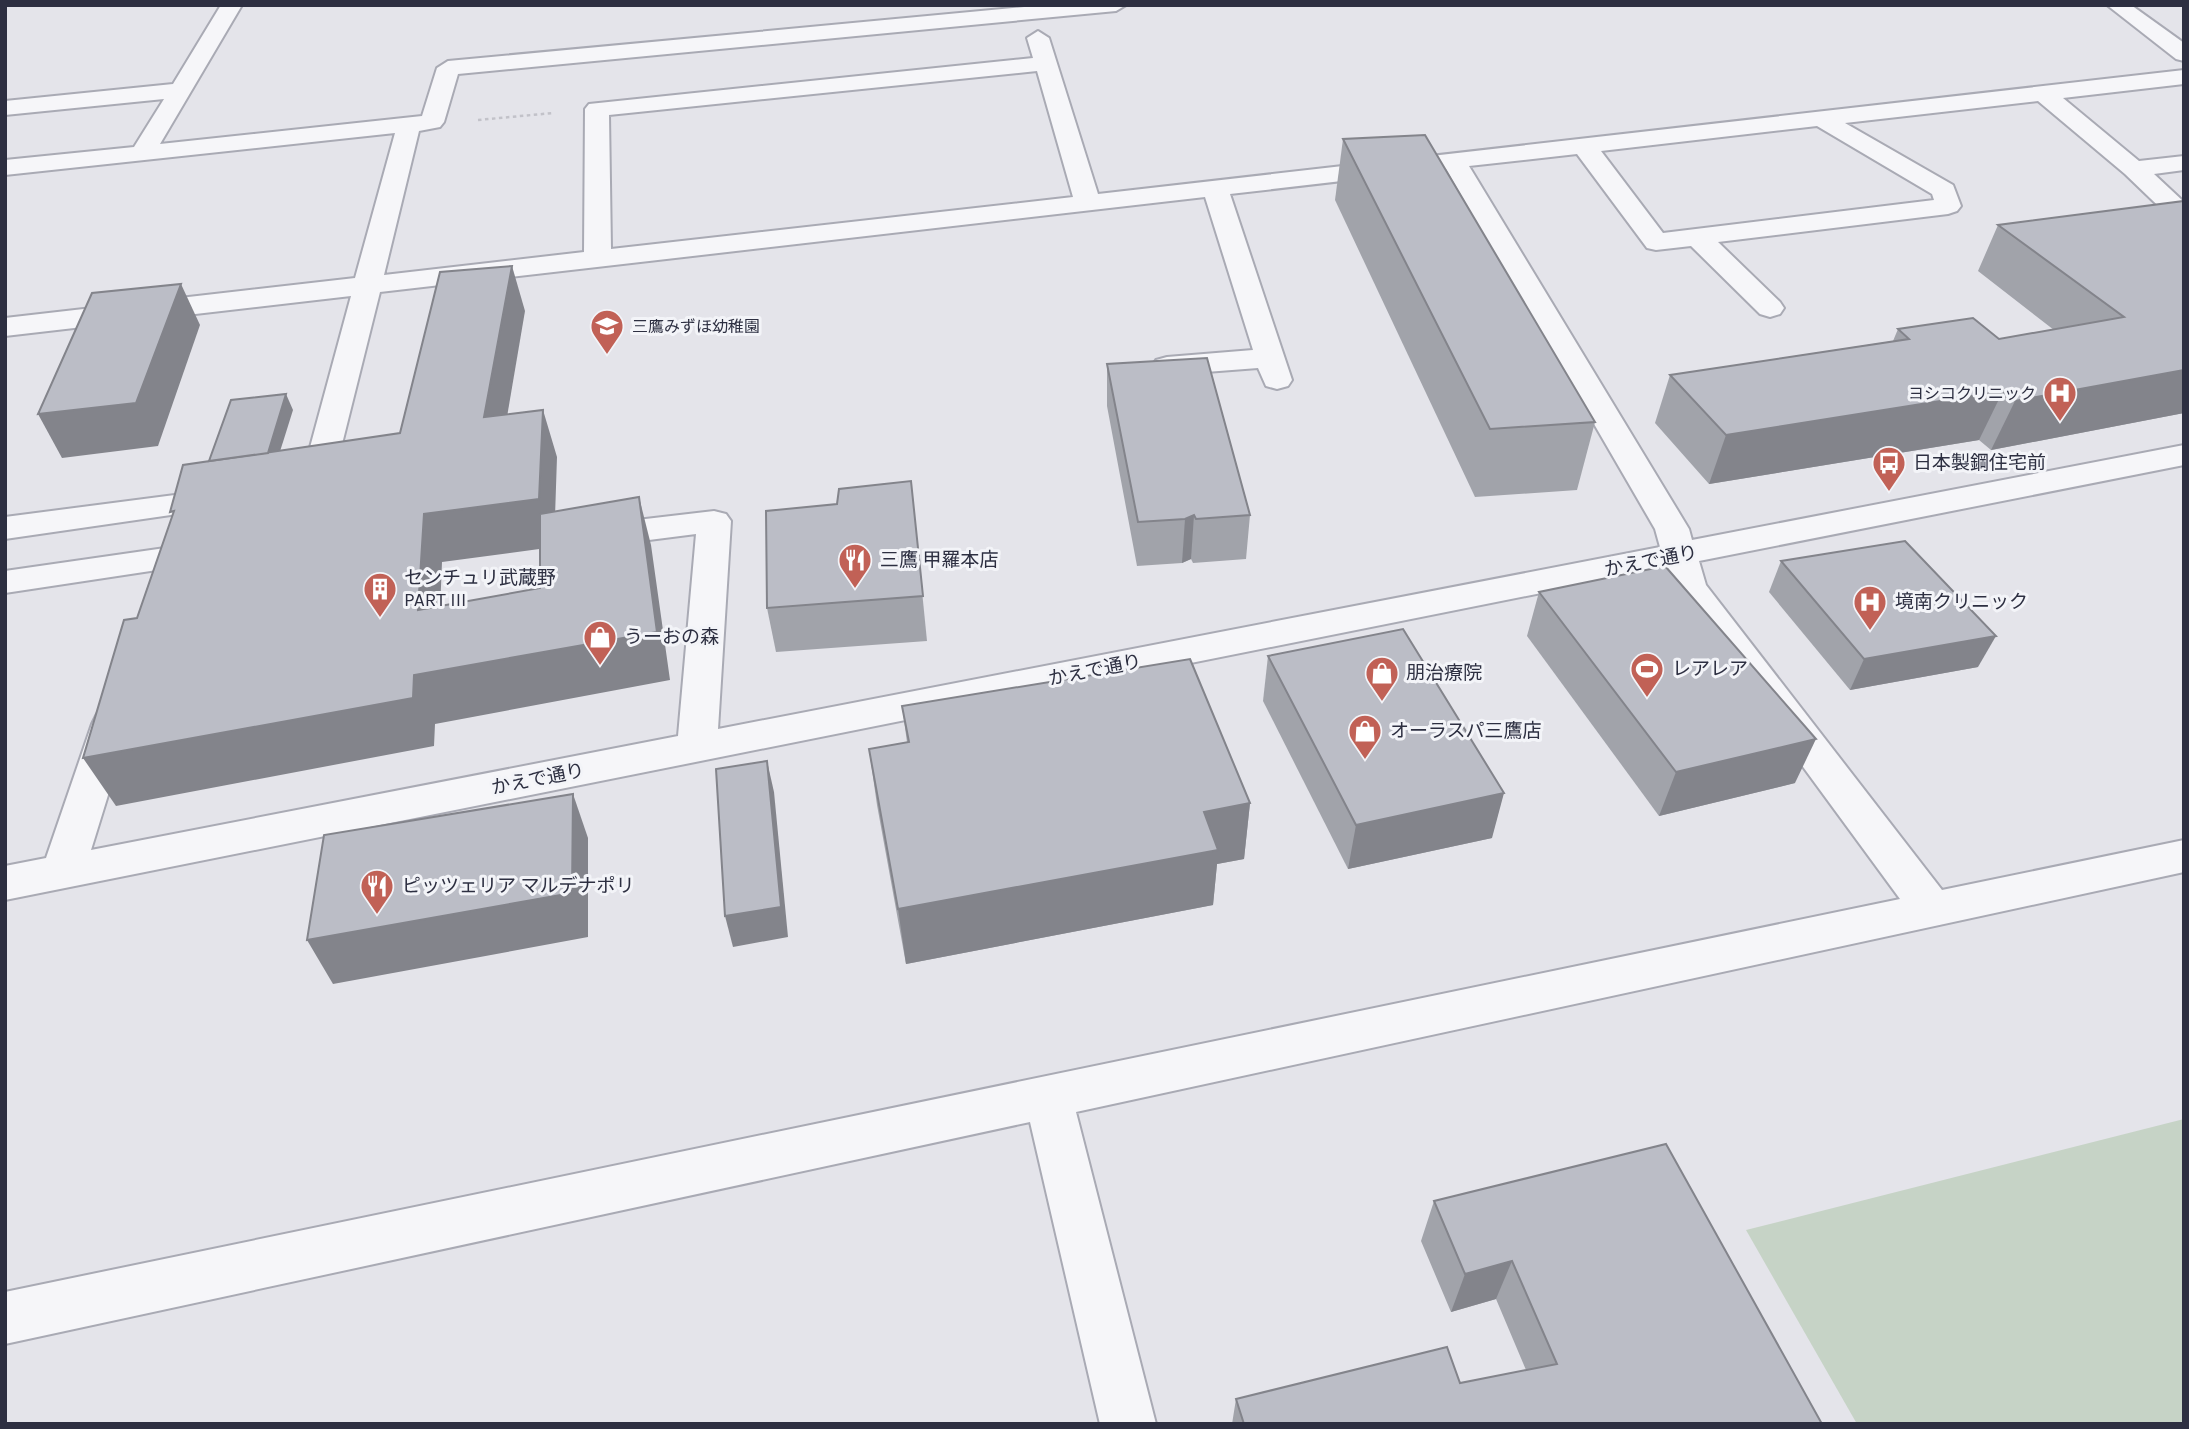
<svg xmlns="http://www.w3.org/2000/svg" width="2189" height="1429" font-family="Karla,'Noto Sans JP',sans-serif">
<rect width="100%" height="100%" fill="#e4e4ea"/>
<polygon fill="#c6d3c6" points="2184,1119 2184,1424 1857,1424 1746,1230"/>
<g fill="none" stroke-linecap="round" stroke-linejoin="round">
<defs>
<g id="minor">
<path d="M221 5H242L160 144 422 116 437 68 448 61 1046 5H1126L1116 11 458 74 444 122 440 127 419 131 384 275 584 252 585 109 589 104 1033 58 1027 38 1038 31 1049 38 1098 194 2184 70V84L2063 98 2139 161 2184 156V170L2154 174 2184 202V224L2175 222 2125 174 2038 101 1845 123 1953 185 1961 206 1957 211 1948 214 1718 242 1780 302 1784 308 1780 314 1770 317 1760 314 1691 246 1656 250 1647 248 1577 154 1469 166 1689 529 1692 540 2184 445V465L1699 561 1706 585 1942 890 2184 840V872L1076 1112 1156 1424H1100L1030 1122 5 1344V1292L1900 899 1677 595 1666 568 5 900V866L46 858 92 724 97 714 111 710 125 714 130 724 91 850 678 736 696 534 594 547 582 544 577 536 582 528 594 525 714 511 726 514 731 521 718 729 1660 547 1655 529 1446 169 1230 194 1292 380 1288 386 1277 389 1266 386 1258 368 1167 375 1156 372 1152 366 1156 360 1167 357 1253 350 1205 197 380 292 332 484 328 491C315 494 306 496 293 493L289 486 293 479 302 477 351 296 5 336V318L355 278 395 133 5 175V160L134 147 164 99 5 115V101L173 84ZM1037 71 1073 197 611 249 609 115ZM1817 126 1932 194 1934 200 1663 233 1601 151Z"/>
<polygon points="2107,5 2131,5 2184,43 2184,61 2176,59"/>
<polygon points="221,489 233,492 238,499 233,506 5,539 5,517"/>
<polygon points="165,548 177,551 182,559 177,567 5,593 5,571"/>
</g>
</defs>
<use href="#minor" stroke="#a9aab4" stroke-width="4"/>
<polyline stroke="#c2c2c9" stroke-width="2.5" stroke-dasharray="3.5 3.5" stroke-linecap="butt" points="478,120 553,113"/>
<use href="#minor" fill="#f6f6f9" fill-rule="evenodd"/>
</g>
<g fill="#a1a3aa">
<polygon points="1343,139 1595,422 1577,490 1475,497 1335,200"/>
<polygon points="2184,198 2184,413 1991,450 1979,440 1709,484 1655,423 1670,375 1893,341 1898,329 1999,339 2054,330 1978,271 1998,225 2182,202"/>
<polygon points="1107,364 1250,515 1246,559 1193,563 1191,559 1182,563 1137,566 1107,406"/>
<polygon points="911,481 927,641 776,652 767,608 837,504"/>
<polygon points="1781,561 1978,667 1850,690 1769,592"/>
<polygon points="1539,592 1795,783 1659,816 1527,636"/>
<polygon points="1268,656 1492,838 1348,869 1263,701"/>
<polygon points="902,706 1250,803 1244,859 1217,864 1213,905 906,964 877,805 869,749 907,742"/>
<polygon points="1434,1201 1822,1424 1232,1424 1236,1399 1460,1383 1526,1370 1496,1299 1451,1312 1421,1241"/>
</g>
<g fill="#83848b">
<polygon points="512,266 525,311 499,464 484,417"/>
<polygon points="181,284 200,325 158,446 62,458 38,414"/>
<polygon points="2184,370 2184,413 1991,450 2015,401"/>
<polygon points="2003,391 1979,440 1709,484 1726,435"/>
<polygon points="286,394 293,410 272,477 206,470"/>
<polygon points="543,410 557,457 554,547 442,562 438,659 418,610 424,514"/>
<polygon points="639,497 651,545 670,680 435,724 434,746 116,806 83,758 414,675 657,632"/>
<polygon points="1194,515 1191,559 1182,563 1185,519"/>
<polygon points="1996,636 1978,667 1850,690 1864,659"/>
<polygon points="1816,739 1795,783 1659,816 1676,772"/>
<polygon points="767,761 774,792 788,937 733,947 725,916"/>
<polygon points="1504,793 1492,838 1348,869 1356,825"/>
<polygon points="573,794 588,838 588,937 333,984 307,940"/>
<polygon points="1250,803 1244,859 1217,864 1213,905 906,964 898,909 1204,812"/>
<polygon points="1512,1261 1496,1299 1451,1312 1465,1274"/>
</g>
<g fill="#bbbdc6" stroke="#83848b" stroke-width="2">
<polygon points="1425,135 1595,422 1490,429 1343,139"/>
<polygon points="2184,201 2184,370 2015,401 2003,391 1726,435 1670,375 1909,339 1898,329 1973,318 1999,339 2124,317 1998,225"/>
<polygon points="512,266 484,417 543,410 539,499 424,514 418,610 540,588 540,514 639,497 657,632 414,675 413,698 83,758 124,620 137,618 174,511 170,512 183,465 400,433 440,272"/>
<polygon points="181,284 136,403 38,414 92,293"/>
<polygon points="1207,358 1250,515 1196,519 1194,515 1185,519 1138,522 1107,364"/>
<polygon points="286,394 268,453 209,461 231,400"/>
<polygon points="911,481 923,596 767,608 766,511 837,504 839,489"/>
<polygon points="1905,541 1996,636 1864,659 1781,561"/>
<polygon points="1665,566 1816,739 1676,772 1539,592"/>
<polygon points="1403,629 1504,793 1356,825 1268,656"/>
<polygon points="1190,659 1250,803 1204,812 1218,850 898,909 869,749 909,742 902,706"/>
<polygon points="767,761 781,907 725,916 716,769"/>
<polygon points="573,794 572,893 307,940 324,835"/>
<polygon points="1666,1144 1822,1424 1244,1424 1236,1399 1447,1347 1460,1383 1557,1364 1512,1261 1465,1274 1434,1201"/>
</g>
<defs>
<symbol id="school-pin" viewBox="-11 -11 22 30"><path d="M0 17L-7.5 6A9.5 9.5 0 1 1 7.5 6Z" fill="#c16156" stroke="#f3f4f8"/><path d="M0-5L7-2L0 1L-7-2ZM-4 1L0 2.5L4 1V4Q0 6-4 4Z" fill="#fff"/></symbol>
<symbol id="hospital-pin" viewBox="-11 -11 22 30"><path d="M0 17L-7.5 6A9.5 9.5 0 1 1 7.5 6Z" fill="#c16156" stroke="#f3f4f8"/><path d="M-5-5h3v3.5h4V-5h3V5h-3V1.5h-4V5h-3Z" fill="#fff"/></symbol>
<symbol id="bus-pin" viewBox="-11 -11 22 30"><path d="M0 17L-7.5 6A9.5 9.5 0 1 1 7.5 6Z" fill="#c16156" stroke="#f3f4f8"/><path d="M-5-6H5V4H4V6H2V4H-2V6H-4V4H-5ZM-3.5-4V0h7V-4ZM-3.5 1.2v1.5H-2V1.2ZM2 1.2v1.5H3.5V1.2Z" fill="#fff"/></symbol>
<symbol id="restaurant-pin" viewBox="-11 -11 22 30"><path d="M0 17L-7.5 6A9.5 9.5 0 1 1 7.5 6Z" fill="#c16156" stroke="#f3f4f8"/><path d="M-5-6h1v4h1v-4h1v4h1v-4h1v5L-1.5 .5V6h-2V.5L-5-1ZM5-6V6H3V1.5H1.5Q1.5-4 5-6Z" fill="#fff"/></symbol>
<symbol id="building-pin" viewBox="-11 -11 22 30"><path d="M0 17L-7.5 6A9.5 9.5 0 1 1 7.5 6Z" fill="#c16156" stroke="#f3f4f8"/><path d="M-4-6H4V6H1V3H-1V6H-4ZM-2.5-4.3h1.7v1.8h-1.7ZM.8-4.3h1.7v1.8H.8ZM-2.5-1h1.7V.8h-1.7ZM.8-1h1.7V.8H.8Z" fill="#fff"/></symbol>
<symbol id="shop-pin" viewBox="-11 -11 22 30"><path d="M0 17L-7.5 6A9.5 9.5 0 1 1 7.5 6Z" fill="#c16156" stroke="#f3f4f8"/><path d="M-5-2.5h2.3a2.7 3.5 0 0 1 5.4 0H5L5.5 6h-11ZM-1.5-2.5h3a1.5 2.3 0 0 0-3 0Z" fill="#fff"/></symbol>
<symbol id="stadium-pin" viewBox="-11 -11 22 30"><path d="M0 17L-7.5 6A9.5 9.5 0 1 1 7.5 6Z" fill="#c16156" stroke="#f3f4f8"/><path d="M0-5a6.5 5 0 1 0 0 10a6.5 5 0 1 0 0-10ZM-3.5-1.8h7v3.6h-7Z" fill="#fff"/></symbol>
</defs>
<g fill-rule="evenodd">
<use href="#school-pin" x="588" y="307" width="38" height="52"/>
<use href="#hospital-pin" x="2041" y="374" width="38" height="52"/>
<use href="#bus-pin" x="1870" y="444" width="38" height="52"/>
<use href="#restaurant-pin" x="836" y="541" width="38" height="52"/>
<use href="#building-pin" x="361" y="570" width="38" height="52"/>
<use href="#hospital-pin" x="1851" y="583" width="38" height="52"/>
<use href="#shop-pin" x="581" y="618" width="38" height="52"/>
<use href="#stadium-pin" x="1628" y="650" width="38" height="52"/>
<use href="#shop-pin" x="1363" y="654" width="38" height="52"/>
<use href="#shop-pin" x="1346" y="712" width="38" height="52"/>
<use href="#restaurant-pin" x="358" y="867" width="38" height="52"/>
</g>
<g text-anchor="middle" dominant-baseline="central" stroke-width="6" stroke-linejoin="round" paint-order="stroke">
<g font-size="16" fill="#2d2f41" stroke="#f3f4f8" text-anchor="start">
<text x="632" y="326">三鷹みずほ幼稚園</text>
<text x="2036" y="393" text-anchor="end">ヨシコクリニック</text>
</g>
<g font-size="19" fill="#2d2f41" stroke="#f3f4f8" text-anchor="start">
<text x="1913" y="463">日本製鋼住宅前</text>
<text x="880" y="560">三鷹 甲羅本店</text>
<text x="404" y="578">センチュリ武蔵野<tspan x="404" dy="22">PART III</tspan></text>
<text x="1895" y="602">境南クリニック</text>
<text x="624" y="637">うーおの森</text>
<text x="1672" y="669">レアレア</text>
<text x="1406" y="673">朋治療院</text>
<text x="1390" y="731">オーラスパ三鷹店</text>
<text x="402" y="886">ピッツェリア マルデナポリ</text>
</g>
<g font-size="19" fill="#2d2f41" stroke="#f3f4f8">
<text transform="translate(1651 561) rotate(-11)">かえで通り</text>
<text transform="translate(1095 670) rotate(-11)">かえで通り</text>
<text transform="translate(538 779) rotate(-11)">かえで通り</text>
</g>
</g>
<rect width="2189" height="1429" fill="none" stroke="#2d2f41" stroke-width="14"/>
</svg>
